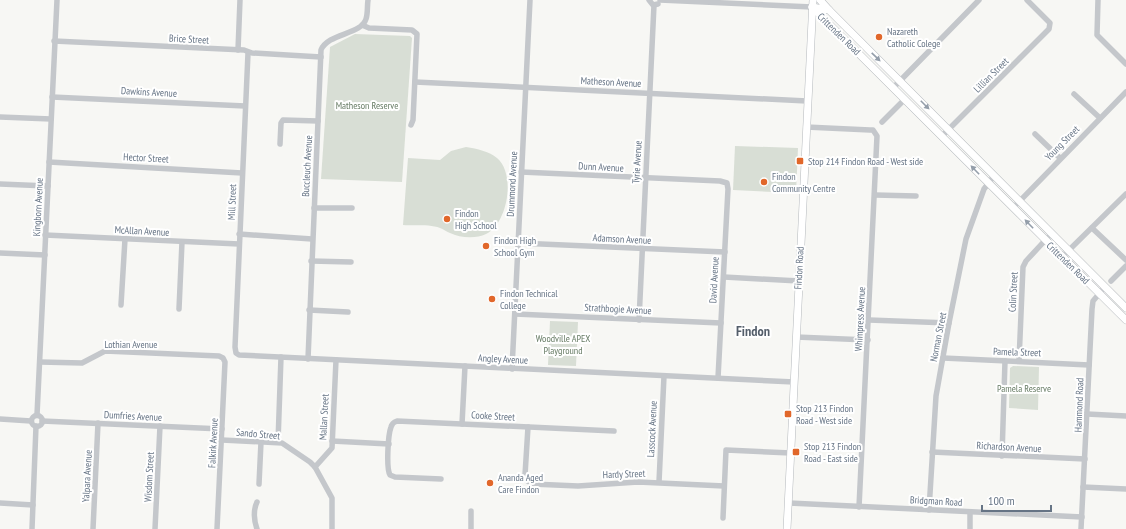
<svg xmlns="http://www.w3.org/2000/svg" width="1126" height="529" font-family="'PT Sans Narrow',sans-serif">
<rect width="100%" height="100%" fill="#f7f7f4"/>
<g fill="#d8ded5">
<polygon points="355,34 410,36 412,38 402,182 321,179 330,47"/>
<polygon points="735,146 798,148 796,193 733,190"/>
<path d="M466 147C478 149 488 151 497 158 516 174 508 223 486 234 476 239 460 238 450 233 447 232 443 229 440 228 430 224 414 226 403 225L408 158 440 160 451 151Z"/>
<polygon points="550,321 578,322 576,366 548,365"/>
<polygon points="1013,366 1039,367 1038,410 1009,408 1010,368"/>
</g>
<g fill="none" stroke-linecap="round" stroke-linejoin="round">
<defs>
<g id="major">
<polyline points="820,0 829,10"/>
<polyline points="812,7 1126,320"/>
<polyline points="812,7 829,10 1126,308"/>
<polyline points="787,529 813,0"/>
</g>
</defs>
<use href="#major" stroke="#b5b9bd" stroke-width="8"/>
<g stroke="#c4c7cb" stroke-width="5.5">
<polyline points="649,0 653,5 658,4"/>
<polyline points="660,0 812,7"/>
<polyline points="1098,0 1097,35 1126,64"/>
<polyline points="362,25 369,28 412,30 417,34 413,120 411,125"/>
<polyline points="54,41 244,50 252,53 321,57"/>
<polyline points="238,50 240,0"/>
<polyline points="248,53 235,347 236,353 239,355 794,382"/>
<polyline points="415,82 807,101"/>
<polyline points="893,88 979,0"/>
<polyline points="1074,94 1100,118"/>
<polyline points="52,97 245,106"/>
<polyline points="0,117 51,119"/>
<polyline points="882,122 905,99"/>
<polyline points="806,127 870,130 873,130 877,136 859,507"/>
<polyline points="1035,134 1060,158"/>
<polyline points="942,136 1049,29 1050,23 1027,0"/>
<polyline points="280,144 281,123 283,120 318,121"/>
<polyline points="49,162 242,173"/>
<polyline points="521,172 720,181 727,183 728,189 718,378"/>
<polyline points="0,184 48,186"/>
<polyline points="875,195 916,196"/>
<polyline points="314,208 352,208"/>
<polyline points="1013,208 1126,92"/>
<polyline points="1092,228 1126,260"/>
<polyline points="239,234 312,239"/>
<polyline points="45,235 239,244"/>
<polyline points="518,243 725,252"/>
<polyline points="0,253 45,255"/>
<polyline points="1062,257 1126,194"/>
<polyline points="311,261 351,262"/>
<polyline points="724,277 799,281"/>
<polyline points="1111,281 1126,266"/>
<polyline points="121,305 125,239"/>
<polyline points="179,309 182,242"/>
<polyline points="309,310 348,312"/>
<polyline points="515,314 721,323"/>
<polyline points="639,320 654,5"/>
<polyline points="869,320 949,323"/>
<polyline points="796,337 868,340"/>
<polyline points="943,358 1089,365"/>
<path d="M308 359 321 50C328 33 361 35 366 19 368 13 367 6 368 0"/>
<polyline points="1019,361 1023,267 1026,261 1051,234"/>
<polyline points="40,362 82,363 105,351 219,356 223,358 225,362 217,529"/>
<polyline points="512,369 530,0"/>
<polyline points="1087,414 1126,416"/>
<polyline points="37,415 57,0"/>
<circle cx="37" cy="421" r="5.5"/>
<polyline points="0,419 31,421"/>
<polyline points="42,421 222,429"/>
<polyline points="462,424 465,366"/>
<polyline points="528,427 525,475 526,480 532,484 578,486 638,482 724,486"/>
<polyline points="222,440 282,443 310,462 315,467 332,498 332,529"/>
<polyline points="332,441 389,444"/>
<polyline points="278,442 281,357"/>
<polyline points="932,452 1085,459"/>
<polyline points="1002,456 1005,361"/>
<polyline points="315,467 332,448 336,360"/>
<path d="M441 479 395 477 390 475C386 468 388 435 391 427 392 423 394 422 397 421L614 431"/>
<polyline points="659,482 664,376"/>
<polyline points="259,484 261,442"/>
<polyline points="1083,487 1126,489"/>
<polyline points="0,503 33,505"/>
<polyline points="789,503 1082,517"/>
<polyline points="929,510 936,396 949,323 966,239 984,189 994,176"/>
<polyline points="723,518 726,450 791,453"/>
<polyline points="32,529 36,426"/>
<polyline points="93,529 98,423"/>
<polyline points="155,529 160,426"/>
<path d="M257 529C254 521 253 510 257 502"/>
<polyline points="471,529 471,511"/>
<polyline points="970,529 970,512"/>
<polyline points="1081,529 1092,309 1093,301 1105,287"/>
</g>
<use href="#major" stroke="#fff" stroke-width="7"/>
</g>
<defs><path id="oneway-solid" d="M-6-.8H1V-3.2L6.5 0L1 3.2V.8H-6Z"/></defs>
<g fill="#949eaa">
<use href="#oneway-solid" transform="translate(876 57) rotate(44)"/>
<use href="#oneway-solid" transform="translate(925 105) rotate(45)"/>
<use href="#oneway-solid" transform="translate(975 170) rotate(-134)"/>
<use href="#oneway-solid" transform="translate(1029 224) rotate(-134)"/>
</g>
<g fill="#e1672a" stroke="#fff" stroke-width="1.5">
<circle cx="879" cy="37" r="4"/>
<rect x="796" y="157" width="8" height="8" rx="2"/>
<circle cx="764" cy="182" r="4"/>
<circle cx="447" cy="219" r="4"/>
<circle cx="486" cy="246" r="4"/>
<circle cx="492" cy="299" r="4"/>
<rect x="784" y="410" width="8" height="8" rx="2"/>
<rect x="792" y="448" width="8" height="8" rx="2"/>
<circle cx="490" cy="483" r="4"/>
</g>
<g text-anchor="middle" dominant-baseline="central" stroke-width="4" stroke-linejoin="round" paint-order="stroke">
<g font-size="10" fill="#667485" stroke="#fff" text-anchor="start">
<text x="887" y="31">Nazareth<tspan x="887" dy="12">Catholic Colege</tspan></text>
<text x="808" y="161">Stop 214 Findon Road - West side</text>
<text x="772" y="176">Findon<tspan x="772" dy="12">Community Centre</tspan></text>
<text x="455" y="213">Findon<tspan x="455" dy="12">High School</tspan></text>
<text x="494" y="240">Findon High<tspan x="494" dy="12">School Gym</tspan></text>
<text x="500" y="293">Findon Technical<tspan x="500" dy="12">College</tspan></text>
<text x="796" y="408">Stop 213 Findon<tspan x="796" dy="12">Road - West side</tspan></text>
<text x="804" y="446">Stop 213 Findon<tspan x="804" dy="12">Road - East side</tspan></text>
<text x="498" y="477">Ananda Aged<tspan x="498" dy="12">Care Findon</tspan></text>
</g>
<g font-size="10" fill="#667485" stroke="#fff">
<text transform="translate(839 34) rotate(44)">Crittenden Road</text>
<text transform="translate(189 39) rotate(3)">Brice Street</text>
<text transform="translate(991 75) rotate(-45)">Lillian Street</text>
<text transform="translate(611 82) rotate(3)">Matheson Avenue</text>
<text transform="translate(149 92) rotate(3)">Dawkins Avenue</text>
<text transform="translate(1062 143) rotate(-45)">Young Street</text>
<text transform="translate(146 158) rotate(3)">Hector Street</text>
<text transform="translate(637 162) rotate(-87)">Tyrie Avenue</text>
<text transform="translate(307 166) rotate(-87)">Buccleuch Avenue</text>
<text transform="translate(601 167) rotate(3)">Dunn Avenue</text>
<text transform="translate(512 184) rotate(-87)">Drummond Avenue</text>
<text transform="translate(232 202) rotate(-88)">Mill Street</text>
<text transform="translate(38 207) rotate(-87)">Kingborn Avenue</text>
<text transform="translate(142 231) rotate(3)">McAllan Avenue</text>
<text transform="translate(622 239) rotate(3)">Adamson Avenue</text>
<text transform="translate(1068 263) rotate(44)">Crittenden Road</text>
<text transform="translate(799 268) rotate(-87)">Findon Road</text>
<text transform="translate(714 280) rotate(-87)">David Avenue</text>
<text transform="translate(1013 292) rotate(-87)">Colin Street</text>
<text transform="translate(618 309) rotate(3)">Strathbogie Avenue</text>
<text transform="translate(860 319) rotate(-87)">Whimpress Avenue</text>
<text transform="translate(938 337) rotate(-79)">Norman Street</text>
<text x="131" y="344">Lothian Avenue</text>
<text transform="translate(1017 352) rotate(2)">Pamela Street</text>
<text transform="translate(503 359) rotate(3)">Angley Avenue</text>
<text transform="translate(1079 405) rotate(-88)">Hammond Road</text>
<text transform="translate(133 416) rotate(3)">Dumfries Avenue</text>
<text transform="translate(493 416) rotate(3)">Cooke Street</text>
<text transform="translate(324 417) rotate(-87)">Mallan Street</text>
<text transform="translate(652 429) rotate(-87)">Lasscock Avenue</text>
<text transform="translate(258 434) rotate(5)">Sando Street</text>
<text transform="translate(213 443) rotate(-87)">Falkirk Avenue</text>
<text transform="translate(1009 447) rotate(3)">Richardson Avenue</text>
<text transform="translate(624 474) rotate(-2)">Hardy Street</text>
<text transform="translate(87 476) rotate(-87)">Yalpara Avenue</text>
<text transform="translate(149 477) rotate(-87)">Wisdom Street</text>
<text transform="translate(936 501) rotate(3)">Bridgman Road</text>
</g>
<g font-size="10" fill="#677c65" stroke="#fff">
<text x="367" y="105">Matheson Reserve</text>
<text x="563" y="338">Woodville APEX<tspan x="563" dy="12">Playground</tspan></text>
<text x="1024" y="388">Pamela Reserve</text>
</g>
<g font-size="14" font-weight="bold" fill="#545e6a" stroke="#fff">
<text x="753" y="331">Findon</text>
</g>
</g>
<path d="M982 505v6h69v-6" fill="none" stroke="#667485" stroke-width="2"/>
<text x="988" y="505" font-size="12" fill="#667485" stroke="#ffffff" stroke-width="3" paint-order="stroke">100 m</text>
</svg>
